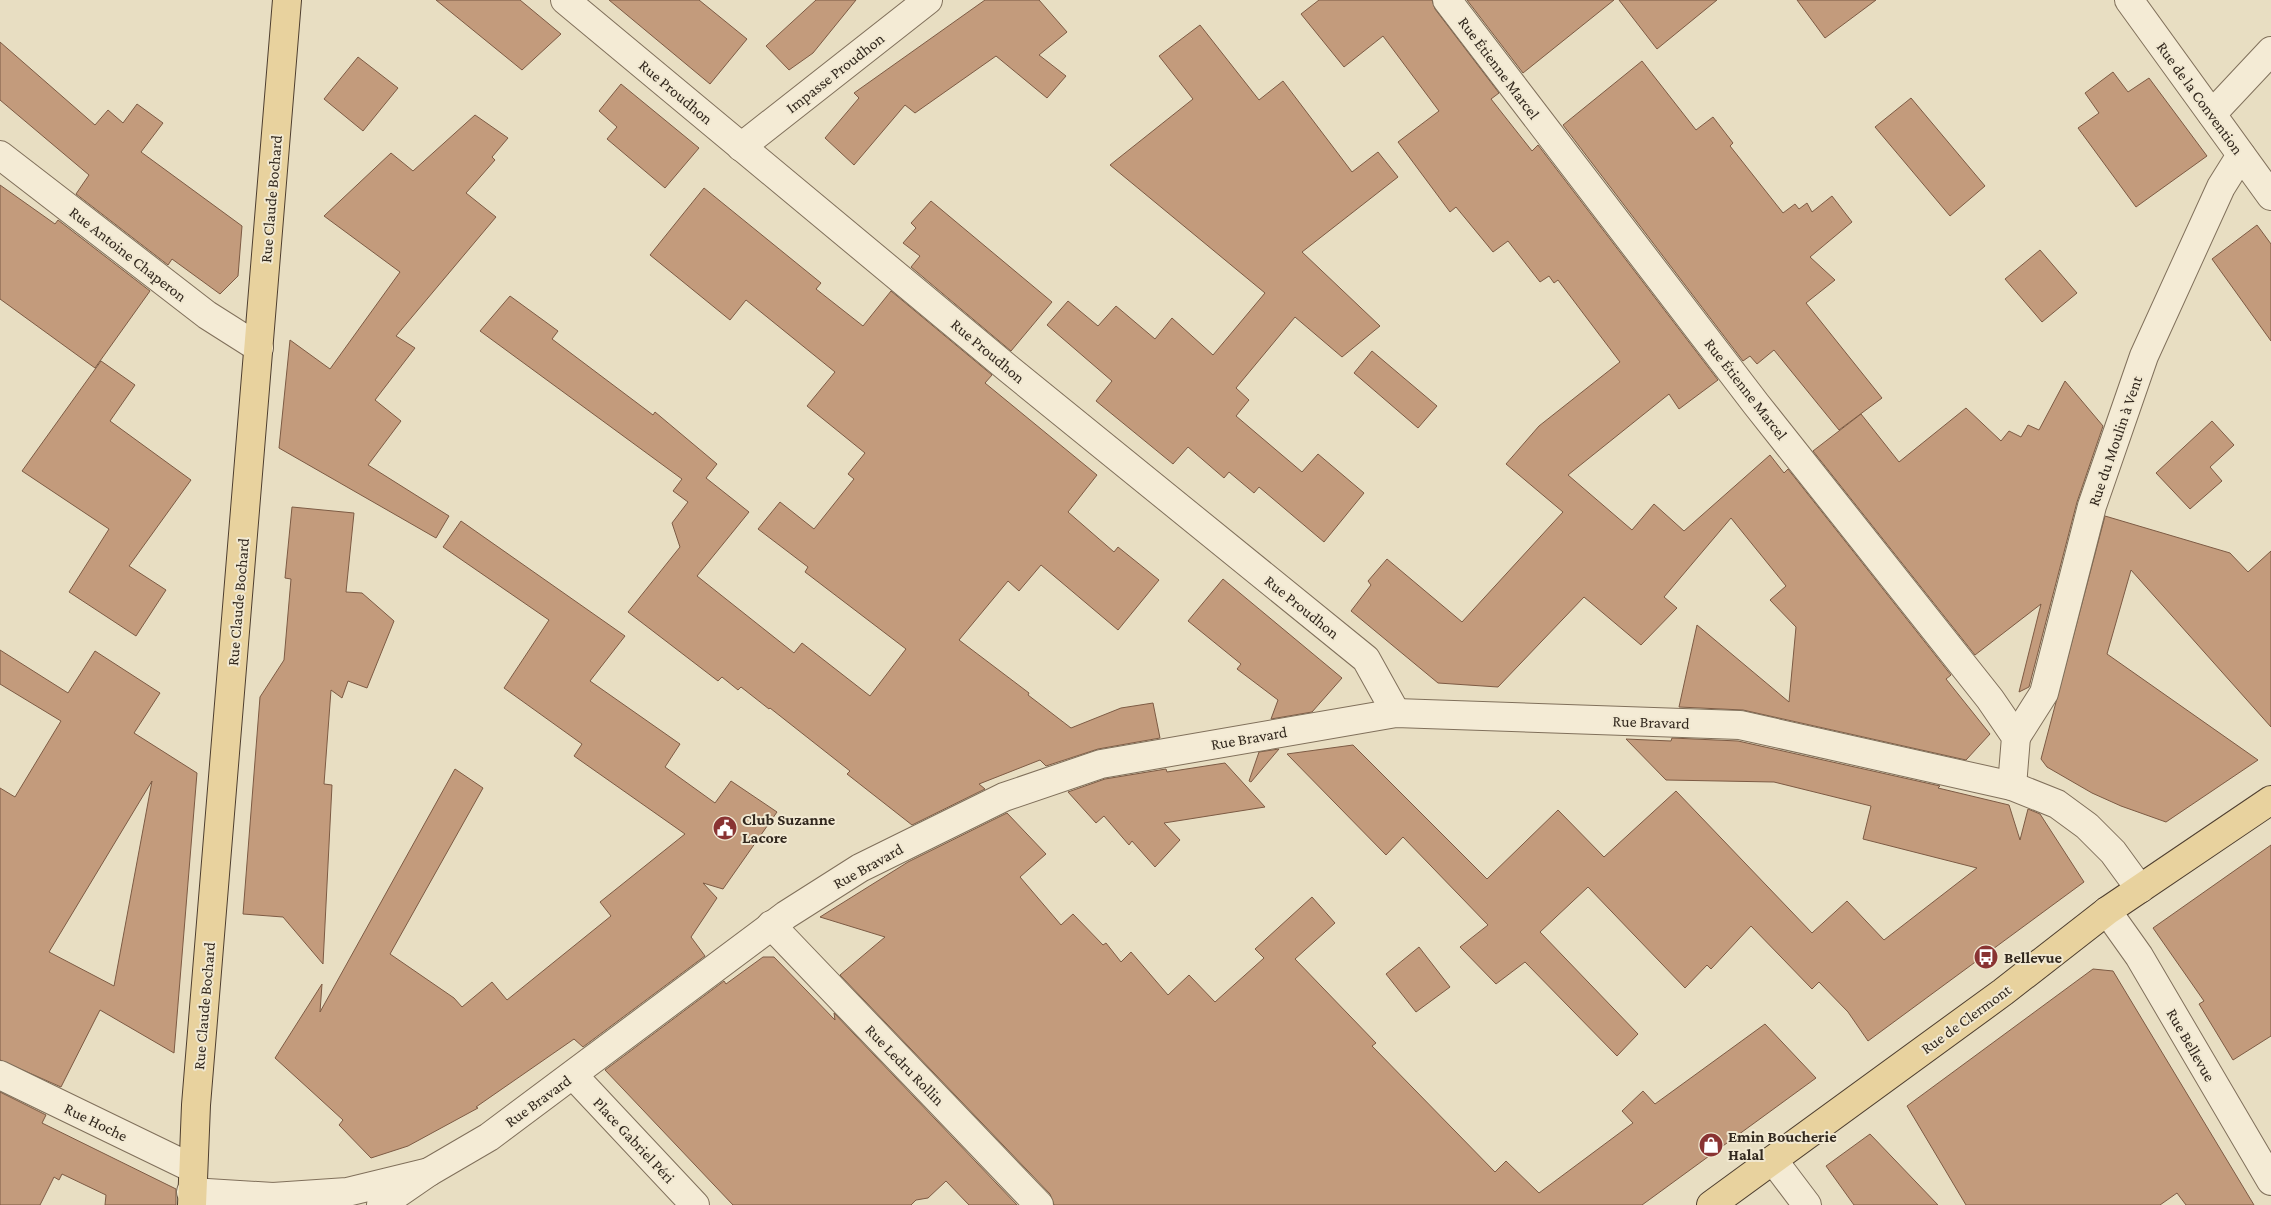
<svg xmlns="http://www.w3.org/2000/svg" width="2271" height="1205" font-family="'Crimson Pro',serif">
<rect width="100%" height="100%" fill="#e8dec2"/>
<g fill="#c39b7c" stroke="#7d5b44" fill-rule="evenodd">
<polygon points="436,0 520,0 561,34 522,70"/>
<polygon points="609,0 699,0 747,39 710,84"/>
<polygon points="816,0 856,0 813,53 789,70 766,46"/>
<polygon points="985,0 1039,0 1067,32 1039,55 1066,76 1047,98 996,56 915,113 905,105 854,165 825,138 859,98 854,93"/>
<polygon points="1319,0 1432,0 1435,9 1499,93 1491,99 1532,151 1538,145 1718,380 1679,409 1669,394 1568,475 1632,530 1654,504 1684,531 1770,455 1784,473 1788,469 1951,675 1946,679 1990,734 1966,760 1743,710 1679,707 1697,625 1789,702 1796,627 1770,600 1786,586 1731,518 1664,597 1677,608 1641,645 1584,597 1498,687 1438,683 1351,611 1371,585 1368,581 1387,559 1462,622 1563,512 1506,464 1539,426 1620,362 1558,280 1554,283 1549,276 1540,282 1508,241 1493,252 1456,207 1450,212 1398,142 1439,111 1383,36 1344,67 1301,14"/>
<polygon points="1467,0 1614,0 1523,73"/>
<polygon points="1619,0 1717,0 1657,49"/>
<polygon points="1797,0 1876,0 1825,38"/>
<polygon points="1200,25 1259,100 1283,81 1352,172 1378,152 1398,177 1302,252 1380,326 1342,357 1295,317 1236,388 1249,400 1236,416 1302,472 1318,454 1364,493 1324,542 1259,487 1254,493 1229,472 1224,478 1188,447 1173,464 1096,401 1112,381 1047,325 1068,301 1098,326 1116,306 1155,339 1172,318 1213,355 1265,293 1110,165 1193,99 1159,56"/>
<polygon points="0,42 95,125 108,110 123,123 137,104 163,123 141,152 242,226 238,276 220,294 172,259 168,265 76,194 89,175 0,100"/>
<polygon points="358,57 398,88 363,131 324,99"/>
<polygon points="1642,61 1696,130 1713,117 1733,143 1730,146 1783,213 1795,204 1799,209 1807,203 1812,212 1832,196 1852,222 1810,257 1835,280 1806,303 1882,398 1839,430 1774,350 1757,364 1750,356 1743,361 1563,125"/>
<polygon points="2113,72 2128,92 2149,78 2207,156 2136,207 2078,128 2099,113 2085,93"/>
<polygon points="621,84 699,148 665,188 607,139 617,127 599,111"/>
<polygon points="1911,98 1985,186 1950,216 1875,127"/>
<polygon points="475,115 508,138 492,157 495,160 466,193 496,217 396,336 415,348 375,400 401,421 368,465 449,516 436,538 279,448 290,340 330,369 400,272 324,216 391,153 413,171"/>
<polygon points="0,185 55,224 58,220 150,291 95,368 0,299"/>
<polygon points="704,188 821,283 816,289 863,326 891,291 992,375 985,383 1097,475 1068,512 1114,552 1118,547 1159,580 1118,630 1041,565 1019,591 1008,581 959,640 1029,693 1028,695 1071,728 1121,708 1153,703 1160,738 1098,749 1046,766 1040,760 979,784 985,789 912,825 847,774 850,771 770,708 769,709 741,687 738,690 722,677 718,681 628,612 680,547 672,523 688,502 673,491 682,479 480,331 510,296 558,331 552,339 653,415 655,412 717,464 706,478 749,512 697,576 794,653 802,643 870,696 906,649 805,572 808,567 758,529 780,502 814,529 854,479 848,474 865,453 807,406 835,372 746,300 730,320 650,255"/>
<polygon points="931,201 1052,302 1011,351 911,267 920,256 903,243 916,228 911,223"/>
<polygon points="2257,225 2271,244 2271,341 2212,259"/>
<polygon points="2040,250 2077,293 2042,322 2005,279"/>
<polygon points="1372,351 1437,406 1418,428 1354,373"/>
<polygon points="101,361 135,385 110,421 191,480 129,566 166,590 136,636 69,592 109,529 22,471"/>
<polygon points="2065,381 2103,426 2077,502 2029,687 2019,692 2041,604 1975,655 1813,451 1861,414 1899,462 1966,408 2001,441 2009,431 2021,437 2028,425 2039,430"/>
<polygon points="2212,421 2234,445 2210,467 2222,481 2190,509 2156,473"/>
<polygon points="292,507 354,513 346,592 362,593 394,621 367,688 348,681 342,698 331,690 324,784 332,785 323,964 283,917 243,914 260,697 284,660 291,579 285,578"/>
<polygon points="2105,516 2230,553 2248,572 2271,551 2271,727 2131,570 2107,654 2258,760 2166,822 2121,806 2092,793 2047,767 2041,759"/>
<polygon points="461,521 625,636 590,681 680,744 665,767 715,803 731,781 777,812 723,889 703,883 717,898 691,937 705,956 583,1047 574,1039 476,1107 478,1108 408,1146 371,1158 339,1125 343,1120 275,1058 322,984 320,1012 455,769 483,788 390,954 454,998 462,1007 492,982 507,1000 611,916 600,902 685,834 574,756 582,744 504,688 549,620 443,547"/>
<polygon points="1223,579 1342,678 1312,712 1271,719 1278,700 1237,669 1241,664 1188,621"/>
<path d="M0 650 68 693 95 651 160 693 134 733 197 773 174 1053 100 1010 61 1087 0 1060V788L15 797 61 721 0 684ZM152 781 114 986 49 952Z"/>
<polygon points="1672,738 1738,741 1940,786 1938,788 2009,805 2020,840 2028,809 2040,814 2084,882 1868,1041 1848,1012 1819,982 1812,989 1751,926 1711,969 1707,965 1685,988 1588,887 1540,932 1638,1034 1617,1056 1525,962 1496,984 1460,947 1488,925 1403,837 1386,855 1287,754 1353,745 1487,879 1558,810 1604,857 1676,791 1812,933 1847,901 1884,940 1977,868 1863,839 1871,806 1774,782 1666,780 1626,739 1671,741"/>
<polygon points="1279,749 1251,782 1249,781 1259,752"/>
<polygon points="1225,763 1265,807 1164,823 1180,840 1155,867 1132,841 1129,845 1104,816 1096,823 1068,792 1105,779 1166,769 1167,772"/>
<polygon points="1007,813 1046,854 1020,877 1061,925 1073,914 1103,945 1106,943 1121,962 1131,952 1168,995 1189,975 1215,1002 1264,958 1255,949 1312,897 1335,923 1295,959 1376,1043 1372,1046 1495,1172 1506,1161 1539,1193 1633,1123 1622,1111 1643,1091 1655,1104 1765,1024 1816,1078 1642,1205 1054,1205 1050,1194 840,975 885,937 820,917 908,862"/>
<polygon points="2271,845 2271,1036 2233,1060 2199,1004 2204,1001 2153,928"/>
<polygon points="1419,947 1450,987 1416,1012 1386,974"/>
<polygon points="763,957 774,957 835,1020 834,1013 1017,1205 969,1205 946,1181 928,1198 916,1200 911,1205 733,1205 605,1070 724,981 726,984"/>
<polygon points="2093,969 2113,971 2254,1205 2186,1205 2177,1193 2160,1205 1966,1205 1907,1106"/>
<polygon points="0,1092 46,1115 42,1123 176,1189 176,1205 105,1205 106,1195 62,1174 59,1180 54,1177 40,1205 0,1205"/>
<polygon points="1870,1134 1938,1205 1854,1205 1826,1166"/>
</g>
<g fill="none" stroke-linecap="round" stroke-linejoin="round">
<defs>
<g id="minor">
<polyline points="565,0 1010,370 1366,659 1396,713"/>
<polyline points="1447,0 1756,404 1990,699 2016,737 2012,786"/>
<polyline points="2129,0 2271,196"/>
<polyline points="2212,114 2271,51"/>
<polyline points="741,147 928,0"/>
<polyline points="0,155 207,315 259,348"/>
<polyline points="2016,737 2044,693 2092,506 2144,356 2221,187 2241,155"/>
<polyline points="2107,911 2139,956 2271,1181"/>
<polyline points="771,925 1039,1205"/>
<polyline points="0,1075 192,1168"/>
<polyline points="573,1075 695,1205"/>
<polyline points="1773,1160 1807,1205"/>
<polyline points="429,1172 489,1137 786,915 860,868 1004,797 1101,764 1396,713 1740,725 2012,786 2057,804 2087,826 2113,852 2140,889"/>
<polyline points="191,1192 273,1197 347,1192 429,1172 381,1205"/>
</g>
<g id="major">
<polyline points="192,1205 196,1105 287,0"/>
<polyline points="1711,1205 2003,992 2107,911 2271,800"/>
</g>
</defs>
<use href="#minor" stroke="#80705b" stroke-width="30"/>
<use href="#major" stroke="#4e3e2f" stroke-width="30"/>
<use href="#minor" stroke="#f4ebd5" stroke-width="28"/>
<use href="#major" stroke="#e8d29e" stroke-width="28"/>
</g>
<defs>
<symbol id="civic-disc" viewBox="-11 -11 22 22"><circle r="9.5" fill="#893332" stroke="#f1e8d1"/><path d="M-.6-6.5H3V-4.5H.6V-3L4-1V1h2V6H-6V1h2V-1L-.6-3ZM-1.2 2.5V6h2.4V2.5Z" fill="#fff"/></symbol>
<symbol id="bus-disc" viewBox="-11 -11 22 22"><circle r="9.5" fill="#893332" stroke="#f1e8d1"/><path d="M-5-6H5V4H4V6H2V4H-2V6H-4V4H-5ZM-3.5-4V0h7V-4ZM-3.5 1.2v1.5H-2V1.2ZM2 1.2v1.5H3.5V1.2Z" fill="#fff"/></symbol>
<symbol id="shop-disc" viewBox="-11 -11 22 22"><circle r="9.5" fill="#893332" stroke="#f1e8d1"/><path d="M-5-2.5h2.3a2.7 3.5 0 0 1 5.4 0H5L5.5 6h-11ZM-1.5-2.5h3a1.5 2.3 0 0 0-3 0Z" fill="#fff"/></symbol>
</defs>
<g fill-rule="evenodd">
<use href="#civic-disc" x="711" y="814" width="28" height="28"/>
<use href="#bus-disc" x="1972" y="943" width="28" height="28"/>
<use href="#shop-disc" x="1697" y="1131" width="28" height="28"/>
</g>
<g text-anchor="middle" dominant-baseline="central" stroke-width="4" stroke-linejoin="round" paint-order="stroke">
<g font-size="16" fill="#32281e" stroke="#f1e8d1">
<text transform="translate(1499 68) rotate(53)">Rue Étienne Marcel</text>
<text transform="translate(835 73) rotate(-38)">Impasse Proudhon</text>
<text transform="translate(676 92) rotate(40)">Rue Proudhon</text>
<text transform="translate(2200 98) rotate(54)">Rue de la Convention</text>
<text transform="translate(271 199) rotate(-85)">Rue Claude Bochard</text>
<text transform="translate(128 254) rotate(38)">Rue Antoine Chaperon</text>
<text transform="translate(988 351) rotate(40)">Rue Proudhon</text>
<text transform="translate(1746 389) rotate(52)">Rue Étienne Marcel</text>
<text transform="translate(2115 441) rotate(-71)">Rue du Moulin à Vent</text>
<text transform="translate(238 602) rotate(-85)">Rue Claude Bochard</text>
<text transform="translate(1302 607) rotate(39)">Rue Proudhon</text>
<text transform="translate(1651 722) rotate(2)">Rue Bravard</text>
<text transform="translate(1249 738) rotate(-10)">Rue Bravard</text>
<text transform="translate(868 866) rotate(-29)">Rue Bravard</text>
<text transform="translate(204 1006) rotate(-85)">Rue Claude Bochard</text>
<text transform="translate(1966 1019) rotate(-36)">Rue de Clermont</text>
<text transform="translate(2191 1045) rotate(60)">Rue Bellevue</text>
<text transform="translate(905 1065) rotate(46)">Rue Ledru Rollin</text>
<text transform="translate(538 1101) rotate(-36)">Rue Bravard</text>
<text transform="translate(96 1122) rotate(26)">Rue Hoche</text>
<text transform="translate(634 1140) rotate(47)">Place Gabriel Péri</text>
</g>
<g font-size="16" font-weight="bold" fill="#32281e" stroke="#f1e8d1" text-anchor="start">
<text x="742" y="819">Club Suzanne<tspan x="742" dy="18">Lacore</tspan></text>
<text x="2004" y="957">Bellevue</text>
<text x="1728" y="1136">Emin Boucherie<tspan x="1728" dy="18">Halal</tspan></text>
</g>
</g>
</svg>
